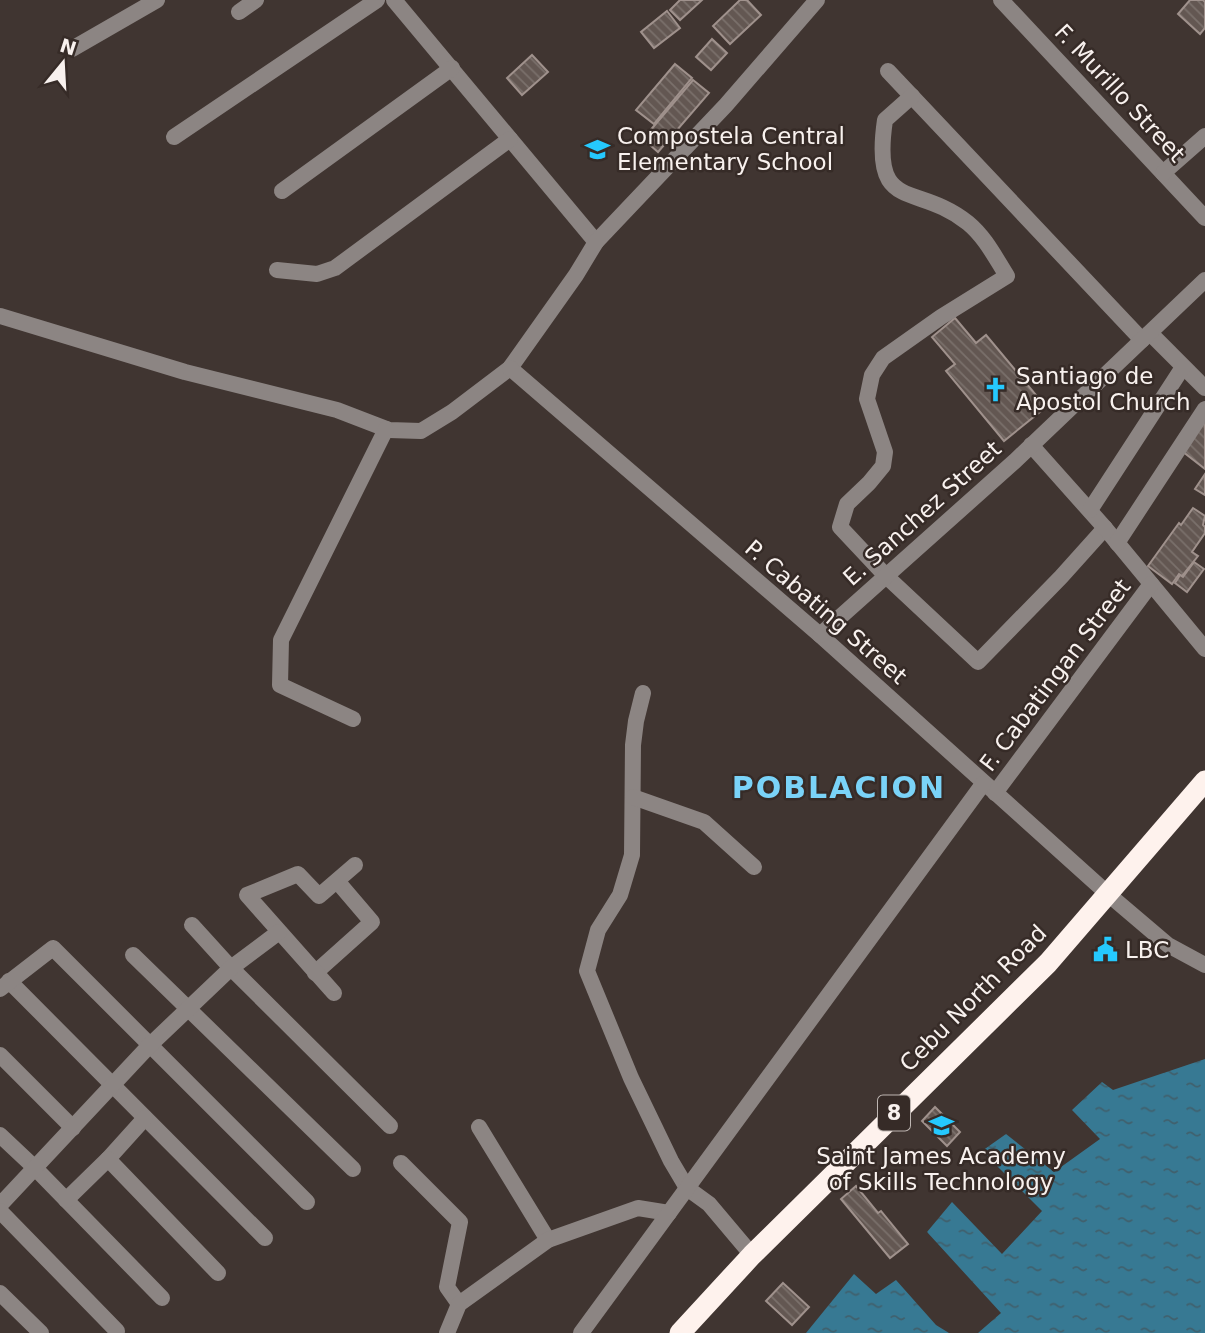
<svg xmlns="http://www.w3.org/2000/svg" width="1205" height="1333" font-family="'DejaVu Sans',sans-serif">
<defs>
<pattern id="water-ripples" width="26" height="14" patternUnits="userSpaceOnUse" patternTransform="scale(1.75)"><rect width="26" height="14" fill="#377993"/><path d="M2 4q2-2 4 0t4 0M15 11q2-2 4 0t4 0" fill="none" stroke="#40606d"/></pattern>
<pattern id="building-back-hatch" width="6" height="6" patternUnits="userSpaceOnUse" patternTransform="scale(1.75)"><rect width="6" height="6" fill="#635752"/><path d="M-1 5l2 2M0 0l6 6M5-1l2 2" fill="none" stroke="#7a706b"/></pattern>
</defs>
<rect width="100%" height="100%" fill="#403531"/>
<g fill="url(#water-ripples)">
<polygon points="1205,1059 1205,1333 978,1333 1001,1313 927,1232 952,1202 1002,1254 1042,1211 982,1151 1006,1134 1054,1172 1100,1139 1072,1110 1102,1082 1113,1090"/>
<polygon points="854,1274 876,1294 896,1280 936,1325 949,1333 806,1333"/>
</g>
<g fill="url(#building-back-hatch)" stroke="#9f918c" stroke-width="2">
<polygon points="680,0 702,0 680,20 670,10"/>
<polygon points="740,0 747,0 761,15 730,44 713,26"/>
<polygon points="1190,0 1203,0 1205,2 1205,28 1200,34 1178,14"/>
<polygon points="667,11 680,28 654,48 641,32"/>
<polygon points="712,39 727,53 711,70 696,57"/>
<polygon points="532,55 548,72 522,95 507,78"/>
<polygon points="675,64 692,78 654,124 636,110"/>
<polygon points="693,80 709,93 658,152 643,139"/>
<polygon points="955,318 976,343 986,335 1046,407 1004,441 946,371 955,364 932,337"/>
<polygon points="1205,421 1205,469 1182,451"/>
<polygon points="1205,474 1205,495 1195,489"/>
<polygon points="1193,508 1205,516 1203,525 1205,527 1205,533 1192,552 1198,556 1182,576 1179,574 1172,584 1148,566 1179,523 1181,525"/>
<polygon points="1194,562 1204,569 1187,592 1175,583 1180,575 1183,577"/>
<polygon points="935,1107 960,1132 947,1146 922,1121"/>
<polygon points="856,1186 878,1213 881,1211 908,1244 890,1258 841,1199"/>
<polygon points="783,1283 809,1307 792,1325 766,1301"/>
</g>
<g fill="none" stroke-linecap="round" stroke-linejoin="round">
<g stroke="#8c8583" stroke-width="16">
<polyline points="394,0 596,242"/>
<polyline points="1001,0 1205,218"/>
<polyline points="239,12 256,0"/>
<polyline points="72,49 157,0"/>
<polyline points="888,71 1142,340"/>
<path d="M912 96 885 120C871 215 916 181 968 223 985 237 995 257 1007 276L941 317 883 358 872 375 867 399 885 452 883 466 869 483 847 504 840 527 886 576 978 662 1061 577 1105 528"/>
<polyline points="174,137 377,0"/>
<polyline points="1163,173 1205,136"/>
<polyline points="282,191 452,68"/>
<polyline points="277,270 317,274 335,268 510,139"/>
<polyline points="0,316 185,372 337,410 389,430 421,431 452,412 510,368 576,275 596,242 726,105 817,0"/>
<polyline points="1150,333 1205,388"/>
<polyline points="510,368 820,635 1108,894 1168,945 1205,965"/>
<polyline points="1031,445 1105,528 1205,649"/>
<polyline points="1090,510 1183,367"/>
<polyline points="1117,543 1205,409"/>
<polyline points="820,635 1015,461 1205,280"/>
<polyline points="643,693 636,721 633,745 632,855 620,895 598,930 587,971 631,1078 671,1161 687,1188 709,1204 752,1255"/>
<polyline points="353,719 280,685 281,640 386,429"/>
<polyline points="995,793 1151,584"/>
<polyline points="633,797 704,822 754,867"/>
<polyline points="192,925 231,968 390,1126"/>
<polyline points="133,955 353,1169"/>
<polyline points="315,973 372,922 337,881"/>
<polyline points="9,981 265,1238"/>
<polyline points="0,989 53,948 307,1202"/>
<polyline points="334,993 247,895 298,874 319,896 355,865"/>
<polyline points="0,1055 73,1128"/>
<polyline points="479,1127 548,1240"/>
<polyline points="0,1135 34,1167 162,1298"/>
<polyline points="108,1159 145,1118"/>
<polyline points="401,1163 460,1222 447,1287 459,1304"/>
<polyline points="66,1200 108,1159 218,1273"/>
<polyline points="0,1205 149,1046 231,968 279,932"/>
<polyline points="0,1211 117,1331"/>
<polyline points="0,1293 41,1333"/>
<polyline points="447,1333 459,1304 548,1240 638,1208 669,1213"/>
<polyline points="581,1333 983,784"/>
</g>
<polyline stroke="#fef2ed" stroke-width="21" points="680,1333 752,1255 1048,963 1205,781"/>
</g>
<defs>
<symbol id="school-bare" viewBox="-9 -9 18 18"><path d="M0-5L7-2L0 1L-7-2ZM-4 1L0 2.5L4 1V4Q0 6-4 4Z" fill="#25c9fe" stroke="#362b27" stroke-width="2.5" paint-order="stroke"/></symbol>
<symbol id="church-bare" viewBox="-9 -9 18 18"><path d="M-1.2-6h2.4v3.5h3.3v2.4h-3.3V6h-2.4V-.1h-3.3v-2.4h3.3Z" fill="#25c9fe" stroke="#362b27" stroke-width="2.5" paint-order="stroke"/></symbol>
<symbol id="civic-bare" viewBox="-9 -9 18 18"><path d="M-.6-6.5H3V-4.5H.6V-3L4-1V1h2V6H-6V1h2V-1L-.6-3ZM-1.2 2.5V6h2.4V2.5Z" fill="#25c9fe" stroke="#362b27" stroke-width="2.5" paint-order="stroke"/></symbol>
</defs>
<g fill-rule="evenodd">
<use href="#school-bare" x="580" y="132" width="35" height="35"/>
<use href="#church-bare" x="978" y="372" width="35" height="35"/>
<use href="#civic-bare" x="1088" y="932" width="35" height="35"/>
<use href="#school-bare" x="924" y="1108" width="35" height="35"/>
</g>
<g text-anchor="middle" dominant-baseline="central" stroke-width="5" stroke-linejoin="round" paint-order="stroke">
<rect fill="#362b27" stroke="#beb6b2" stroke-width="2" x="878" y="1095.5" width="32" height="35" rx="5"/>
<g font-size="21" font-weight="bold" fill="#f8f1ee">
<text x="894" y="1113">8</text>
</g>
<g font-size="23" fill="#f8f1ee" stroke="#362b27">
<text transform="translate(1120 93) rotate(47)">F. Murillo Street</text>
<text transform="translate(922 513) rotate(-42)">E. Sanchez Street</text>
<text transform="translate(826 612) rotate(41)">P. Cabating Street</text>
<text transform="translate(1055 675) rotate(-53)">F. Cabatingan Street</text>
<text transform="translate(973 998) rotate(-45)">Cebu North Road</text>
</g>
<g font-size="23" fill="#f8f1ee" stroke="#362b27" text-anchor="start">
<text x="617" y="136">Compostela Central<tspan x="617" dy="26">Elementary School</tspan></text>
<text x="1016" y="376">Santiago de<tspan x="1016" dy="26">Apostol Church</tspan></text>
<text x="1125" y="950">LBC</text>
<text x="941" y="1156" text-anchor="middle">Saint James Academy<tspan x="941" dy="26">of Skills Technology</tspan></text>
</g>
<g font-size="30" font-weight="bold" letter-spacing="2" fill="#7ad3f8" stroke="#362b27">
<text x="839" y="787">POBLACION</text>
</g>
</g>
<g transform="translate(63 63) rotate(18)" stroke="#362b27" stroke-width="5" paint-order="stroke">
<path d="M0-5L12 26L0 18L-12 26Z" fill="#f8f1ee"/>
<text y="-10" font-size="19" font-weight="bold" text-anchor="middle" fill="#f8f1ee">N</text>
</g>
</svg>
